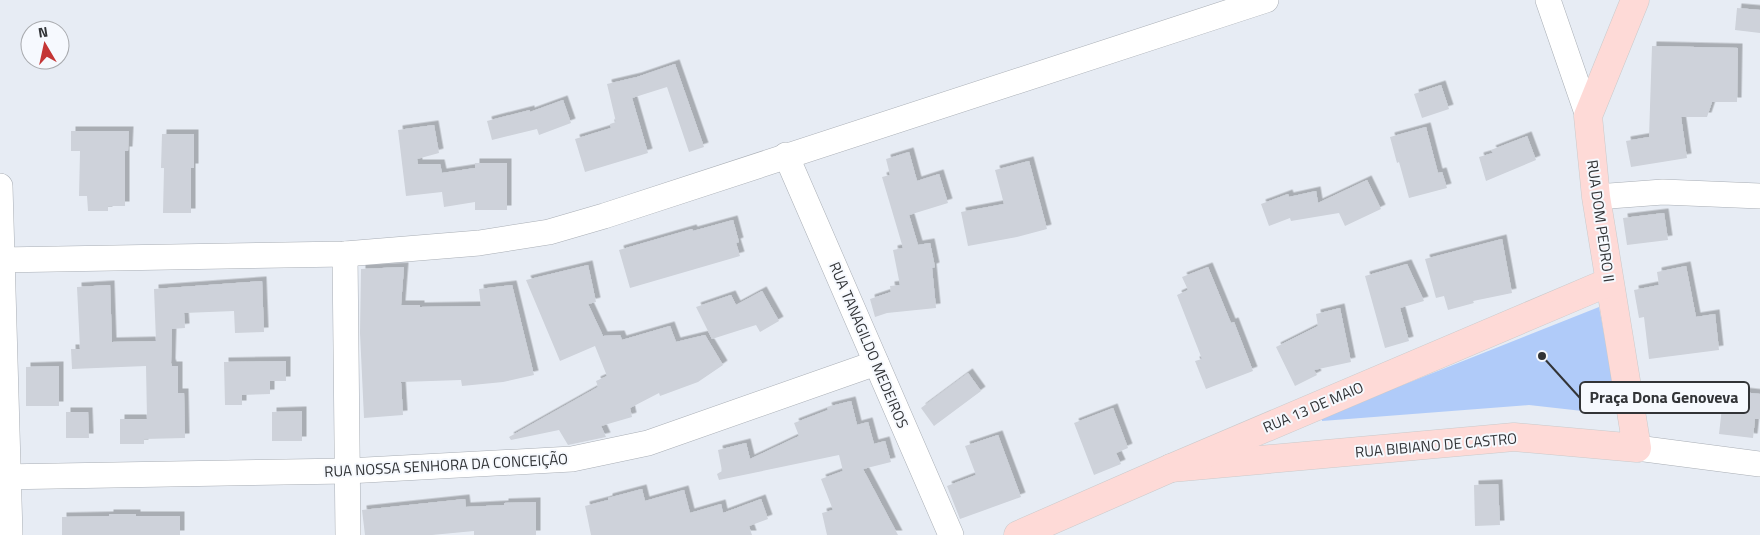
<svg xmlns="http://www.w3.org/2000/svg" width="1760" height="535" font-family="'Titillium Web',sans-serif">
<defs>
<filter id="shadow"><feDropShadow dx="4.5" dy="-4.5" stdDeviation="0" flood-color="#0004"/></filter>
</defs>
<rect width="100%" height="100%" fill="#e7ecf4"/>
<polygon fill="#b0cbf9" points="1599,307 1619,413 1609,414 1529,405 1322,421 1322,417"/>
<g fill="#ced2da" filter="url(#shadow)">
<polygon points="1737,8 1760,10 1760,33 1735,30"/>
<polygon points="1652,46 1738,48 1737,102 1712,102 1707,117 1681,117 1687,158 1631,167 1626,141 1649,137"/>
<polygon points="675,64 704,147 689,152 667,87 632,98 648,153 585,172 575,139 611,128 610,124 616,122 607,84 637,77"/>
<polygon points="1441,85 1449,109 1422,118 1414,94"/>
<polygon points="563,100 571,123 539,135 537,129 492,140 487,121 530,110 530,112"/>
<polygon points="434,125 439,153 417,159 418,164 440,164 442,173 475,168 475,163 507,163 507,210 475,210 475,202 444,207 442,192 406,196 398,130"/>
<polygon points="1426,127 1438,173 1442,172 1447,188 1409,198 1399,162 1397,163 1390,137"/>
<polygon points="71,131 129,131 128,151 125,151 125,206 108,206 108,211 88,211 87,196 79,196 80,151 71,151"/>
<polygon points="162,134 194,134 194,168 191,168 191,213 163,213 164,168 161,168"/>
<polygon points="1527,136 1536,160 1486,181 1479,157 1493,153 1491,150"/>
<polygon points="909,152 917,181 939,174 948,203 909,215 918,245 930,243 935,267 932,268 936,308 887,313 875,317 870,299 891,292 890,286 900,285 893,250 903,248 882,177 890,175 886,159"/>
<polygon points="1029,161 1047,229 1017,237 968,246 961,212 1004,204 995,170"/>
<polygon points="1367,180 1381,209 1345,226 1339,213 1291,221 1290,218 1269,226 1261,204 1288,194 1289,197 1316,191 1318,203"/>
<polygon points="1664,213 1668,240 1627,245 1623,218"/>
<polygon points="733,220 739,242 736,243 740,256 630,288 619,250 692,229 693,231"/>
<polygon points="1502,239 1512,293 1473,301 1474,303 1448,310 1444,296 1436,298 1425,259"/>
<polygon points="1407,264 1424,301 1400,308 1409,341 1385,348 1365,276"/>
<polygon points="588,265 596,302 588,304 603,336 620,335 622,340 670,326 676,342 705,335 723,365 698,382 660,396 659,393 630,408 632,417 601,426 606,437 568,445 559,430 511,440 509,437 598,387 596,381 607,376 595,346 560,361 526,280"/>
<polygon points="1686,266 1696,317 1715,314 1719,350 1649,359 1644,317 1639,318 1634,290 1659,285 1657,272"/>
<polygon points="404,267 401,305 420,305 420,307 481,306 479,289 512,285 534,375 503,382 462,386 461,380 401,382 403,415 364,418 360,333 361,269"/>
<polygon points="1208,267 1231,323 1234,322 1253,371 1206,389 1195,361 1202,359 1177,295 1188,290 1182,277"/>
<polygon points="262,281 264,332 235,333 234,311 184,313 185,328 172,329 171,363 172,366 178,366 178,393 184,393 185,438 144,439 144,444 120,444 120,419 147,419 146,366 72,369 71,349 80,349 77,287 110,285 112,342 156,341 154,289"/>
<polygon points="762,291 779,321 760,332 756,325 712,339 696,307 731,295 736,305"/>
<polygon points="1340,308 1351,362 1314,370 1317,375 1295,386 1276,347 1318,326 1316,314"/>
<polygon points="286,361 286,381 270,381 270,394 242,395 242,405 225,405 224,362"/>
<polygon points="59,366 59,406 26,406 26,367"/>
<polygon points="968,373 981,391 934,426 921,408"/>
<polygon points="1724,390 1760,394 1760,419 1755,419 1753,438 1719,434"/>
<polygon points="851,401 857,425 868,422 874,444 885,441 891,462 863,469 898,535 827,535 822,513 833,510 821,479 843,471 839,455 719,480 717,474 722,471 718,450 746,443 750,459 799,436 794,423 828,410 827,407"/>
<polygon points="1113,408 1128,448 1116,453 1121,464 1094,475 1074,423"/>
<polygon points="302,411 302,441 272,441 272,412"/>
<polygon points="66,412 88,412 89,438 66,438"/>
<polygon points="998,435 1021,497 960,519 947,486 976,475 965,446"/>
<polygon points="1498,484 1500,525 1475,526 1474,485"/>
<polygon points="642,489 645,501 684,490 690,513 721,504 723,513 761,499 768,519 749,526 752,535 591,535 585,506 608,500 608,498"/>
<polygon points="465,499 466,507 504,505 504,503 536,502 536,535 474,535 474,531 432,535 365,535 362,510"/>
<polygon points="109,514 136,514 136,516 180,516 180,535 62,535 62,517 109,516"/>
</g>
<g fill="none" stroke-linecap="round" stroke-linejoin="round">
<defs>
<g id="minor">
<polyline points="1548,0 1588,116"/>
<polyline points="786,155 951,535"/>
<polyline points="0,186 10,535"/>
<polyline points="1596,197 1663,192 1760,196"/>
<polyline points="345,254 348,535"/>
<polyline points="0,260 345,254 479,243 549,232 604,216 1266,0"/>
<polyline points="1637,448 1760,464"/>
<polyline points="0,477 347,471 572,459 648,443 876,363"/>
</g>
<g id="major">
<polyline points="1171,468 1514,437 1637,448 1596,197 1588,116 1635,0"/>
<polyline points="1018,535 1171,468 1609,282"/>
</g>
</defs>
<use href="#minor" stroke="#a9aeb5" stroke-width="26"/>
<use href="#major" stroke="#cacacb" stroke-width="29"/>
<use href="#minor" stroke="#fff" stroke-width="25"/>
<use href="#major" stroke="#fedad7" stroke-width="28"/>
</g>
<g text-anchor="middle" dominant-baseline="central" stroke-width="4" stroke-linejoin="round" paint-order="stroke">
<g font-size="15" fill="#323437" stroke="#f6f9fe">
<text transform="translate(1601 221) rotate(82)">RUA DOM PEDRO II</text>
<text transform="translate(869 345) rotate(67)">RUA TANAGILDO MEDEIROS</text>
<text transform="translate(1313 407) rotate(-23)">RUA 13 DE MAIO</text>
<text transform="translate(1436 445) rotate(-5)">RUA BIBIANO DE CASTRO</text>
<text transform="translate(446 465) rotate(-3)">RUA NOSSA SENHORA DA CONCEIÇÃO</text>
</g>
</g>
<path fill="none" stroke="#323437" stroke-width="2" d="M1542 356L1580 398"/>
<circle fill="#323437" stroke="#f6f9fe" stroke-width="2" cx="1542" cy="356" r="5"/>
<rect fill="#f6f9fe" stroke="#323437" stroke-width="2" x="1580" y="382" width="169" height="31" rx="5"/>
<g font-size="16" text-anchor="middle" font-weight="bold" fill="#323437">
<text x="1664" y="403">Praça Dona Genoveva</text>
</g>
<g transform="translate(45 45) rotate(351)"><circle r="24" fill="#f6f9fe" stroke="#a8aaae"/>
<path d="M0-4L9 19L0 12L-9 19Z" fill="#c43535"/>
<text y="-8" font-size="14" font-weight="bold" text-anchor="middle" fill="#323437">N</text>
</g>
</svg>
